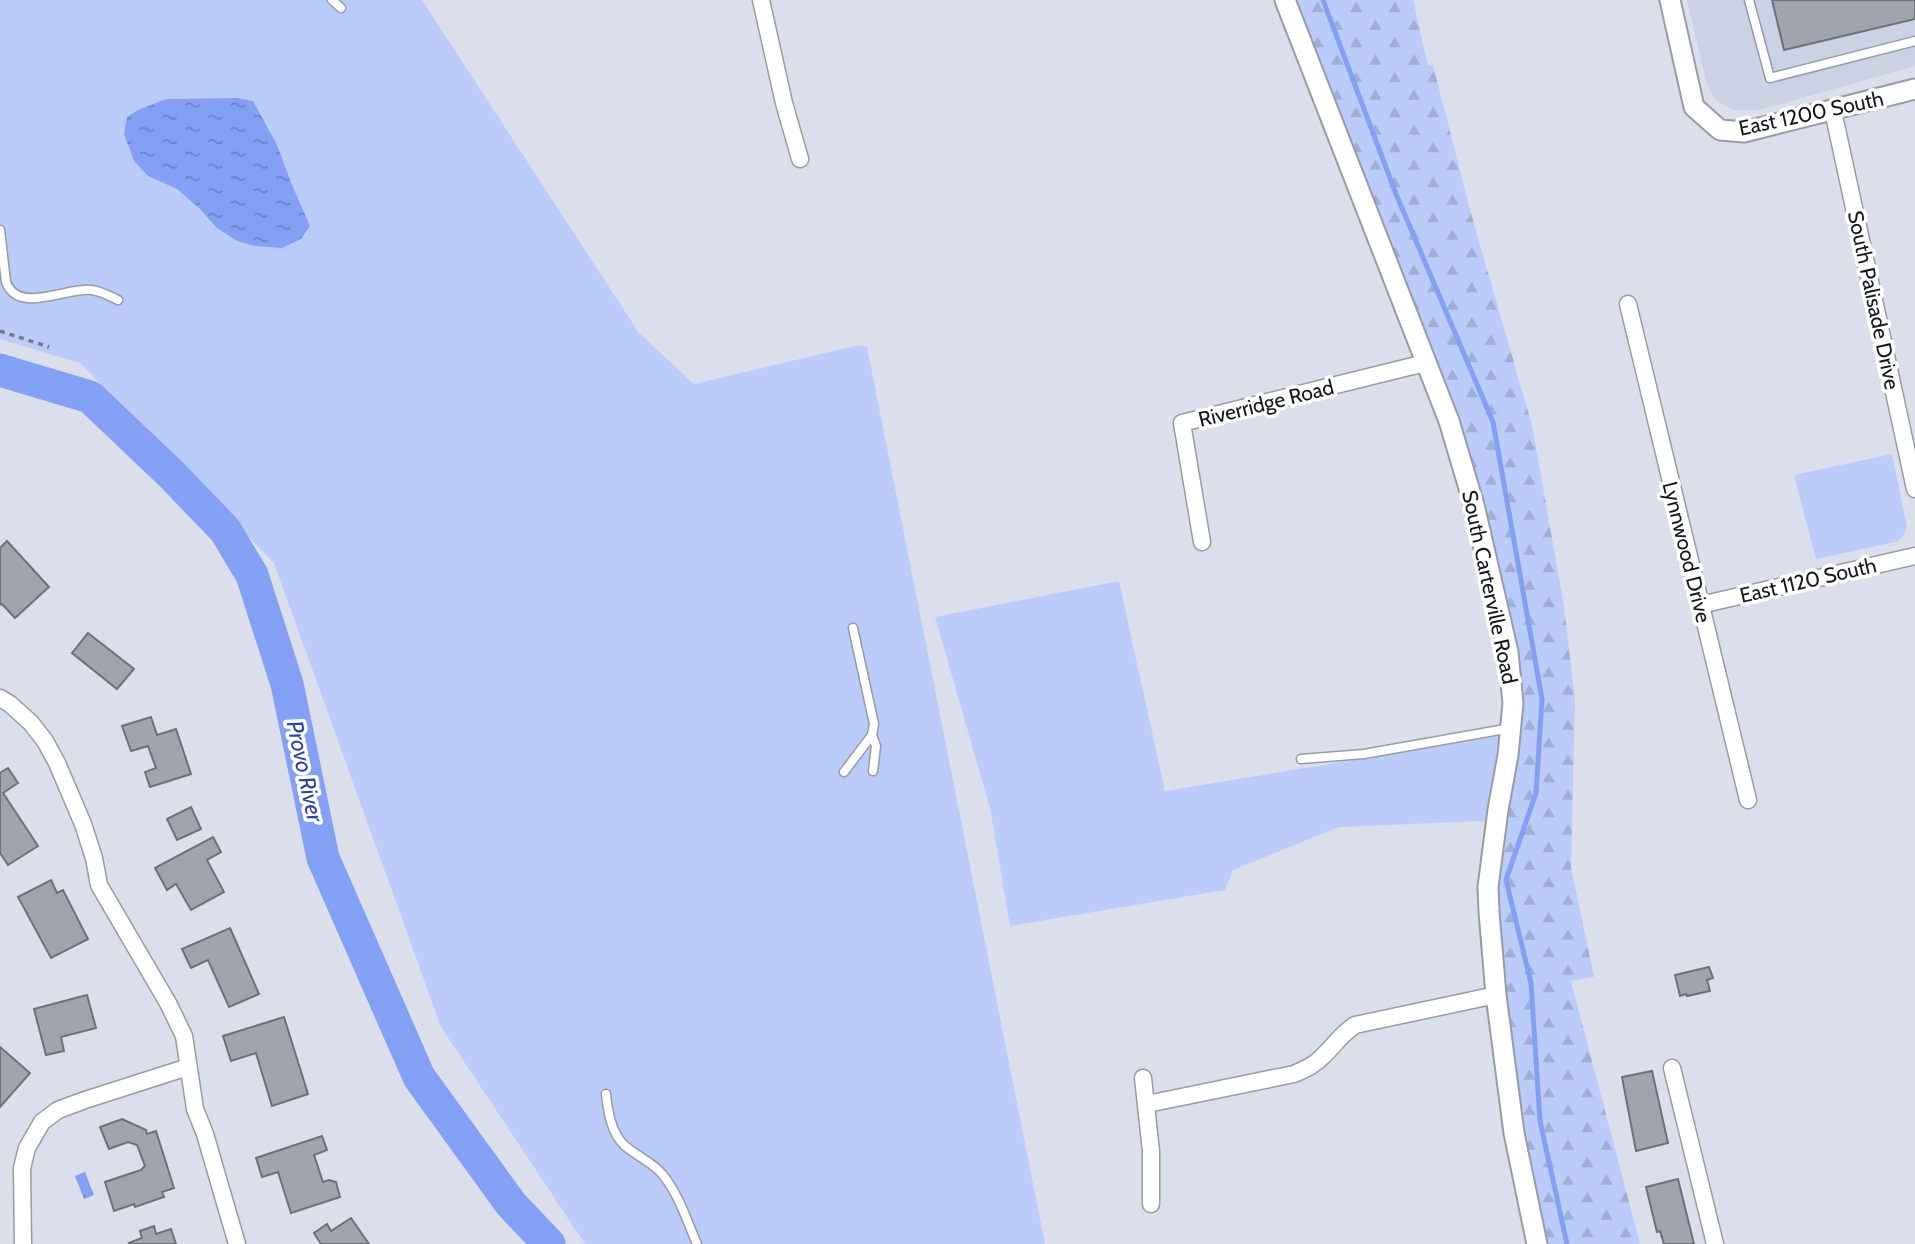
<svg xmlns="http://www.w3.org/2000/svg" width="1915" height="1244" font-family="Cabin,sans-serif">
<defs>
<pattern id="forest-firs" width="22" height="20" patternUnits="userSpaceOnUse" patternTransform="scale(1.75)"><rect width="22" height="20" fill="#bbccfa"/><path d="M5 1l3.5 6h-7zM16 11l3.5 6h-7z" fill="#a0aed6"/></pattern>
<pattern id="water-ripples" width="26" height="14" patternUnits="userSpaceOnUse" patternTransform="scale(1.75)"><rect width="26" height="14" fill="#83a0f4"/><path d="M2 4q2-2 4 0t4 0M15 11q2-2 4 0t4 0" fill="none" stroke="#6a81c5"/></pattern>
</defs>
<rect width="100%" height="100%" fill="#dbdfeb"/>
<polygon fill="#cbd2e4" points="1687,0 1915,0 1915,66 1759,110 1733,110 1716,100 1707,85"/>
<g fill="#bbccfa">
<polygon points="0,0 422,0 639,333 694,384 859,345 867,347 1045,1244 585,1244 441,1027 274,563 80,363 0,339"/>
<polygon points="1892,454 1907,527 1903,536 1896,542 1816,559 1794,475"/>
<polygon points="1119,581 1165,791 1500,736 1485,821 1339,827 1233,870 1225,890 1010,926 990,808 935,617"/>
</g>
<polygon fill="url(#forest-firs)" points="1293,0 1413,0 1428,66 1433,65 1470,210 1532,425 1564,606 1575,700 1571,867 1594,977 1571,981 1640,1244 1548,1244 1539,1216 1513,1054 1499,916 1498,856 1509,797 1523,694 1506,597 1459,426"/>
<g fill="url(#water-ripples)">
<polygon points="237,98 253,101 277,145 292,185 310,226 301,239 282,248 255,246 237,241 217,228 199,208 177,189 148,176 134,161 124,134 127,117 138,110 166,99"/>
<polygon points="85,1172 94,1195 84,1199 75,1176"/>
</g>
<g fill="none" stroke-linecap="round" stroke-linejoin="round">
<polyline stroke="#83a0f4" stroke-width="5" points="1323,0 1396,194 1493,422 1542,699 1536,793 1506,880 1531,983 1540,1121 1567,1244"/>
<polyline stroke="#83a0f4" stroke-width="33" points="0,370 90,397 171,474 225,530 252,575 287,684 323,858 419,1077 511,1204 549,1244"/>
</g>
<g fill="#9fa4ae" stroke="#6d717b" stroke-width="2">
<polygon points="1772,0 1915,0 1915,19 1784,50"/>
<polygon points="7,541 49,587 15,618 2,604 0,605 0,548"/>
<polygon points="88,633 134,669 117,689 72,653"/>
<polygon points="151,717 157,735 176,729 191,774 150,787 145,772 156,768 148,746 131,751 122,726"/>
<polygon points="8,768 18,783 3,793 38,846 8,865 0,853 0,773"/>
<polygon points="191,807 201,829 177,840 167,819"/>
<polygon points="213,837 221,852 207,860 224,892 191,910 176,884 167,890 155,868"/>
<polygon points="51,880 57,893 63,890 88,939 51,958 18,897"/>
<polygon points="230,928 259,994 229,1007 208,960 191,968 182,949"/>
<polygon points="1709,967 1713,978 1707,980 1710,991 1687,996 1686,994 1680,996 1675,975"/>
<polygon points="87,995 96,1028 61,1037 64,1051 46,1055 34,1009"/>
<polygon points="284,1017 308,1094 272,1106 256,1053 231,1061 223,1036"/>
<polygon points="0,1047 30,1073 0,1107"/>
<polygon points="1652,1071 1668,1143 1636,1151 1622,1077"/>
<polygon points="122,1119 146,1130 147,1134 156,1131 174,1188 162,1192 164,1197 135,1207 134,1204 114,1211 105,1182 141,1170 145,1166 137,1145 128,1142 109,1149 100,1127"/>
<polygon points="322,1136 327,1150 314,1155 323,1182 329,1180 336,1182 340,1197 291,1213 278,1172 262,1177 256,1158"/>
<polygon points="1678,1179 1694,1244 1664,1244 1660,1231 1657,1232 1646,1187"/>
<polygon points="351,1218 369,1244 321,1244 314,1233 327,1224 331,1231"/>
<polygon points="154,1226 156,1234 171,1229 176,1244 130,1244 129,1243 142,1238 140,1231"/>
</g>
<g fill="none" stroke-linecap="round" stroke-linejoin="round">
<defs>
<g id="service">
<polyline points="332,0 341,8"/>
<polyline points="1749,0 1770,78 1915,41"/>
<path d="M0 230 6 282C18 315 66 287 92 290 100 291 110 296 118 300"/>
<polyline points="872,735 876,746 873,771"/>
<polyline points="1301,759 1364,754 1511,728"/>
<polyline points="844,772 872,735 874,724 853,628"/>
<path d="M606 1094C608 1112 611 1132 624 1145 636 1156 653 1162 663 1175 679 1195 687 1221 697 1244"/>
</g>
<g id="minor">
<polyline points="761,0 784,103 800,159"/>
<polyline points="1833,111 1915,489"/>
<polyline points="1628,304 1748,800"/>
<polyline points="1202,542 1182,423 1425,363"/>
<polyline points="1700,605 1915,556"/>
<polyline points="0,698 10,704 31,723 45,741 57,763 83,824 94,858 99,885 168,1003 184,1036 195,1109 205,1134 237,1244"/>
<polyline points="1672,1068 1715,1244"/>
<polyline points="1143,1078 1151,1151 1151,1204"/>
<path d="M1147 1104 1294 1074C1305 1069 1315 1065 1323 1056 1335 1045 1340 1035 1355 1025L1496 995"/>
<polyline points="23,1244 22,1168 27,1148 42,1122 58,1110 85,1100 188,1067"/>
</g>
<g id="tertiary">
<polyline points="1285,0 1449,421 1474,505 1508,652 1513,703 1508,755 1498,810 1488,887 1489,912 1496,995 1514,1133 1537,1244"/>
<polyline points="1670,0 1694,107 1720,130 1744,132 1915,89"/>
</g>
</defs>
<use href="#service" stroke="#979ba6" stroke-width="11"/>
<use href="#minor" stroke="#979ba6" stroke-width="19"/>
<use href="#tertiary" stroke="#979ba6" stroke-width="23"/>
<polyline stroke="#787b83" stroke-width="3.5" stroke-dasharray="5 5" stroke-linecap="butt" points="0,331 49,347"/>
<use href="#service" stroke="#fff" stroke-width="8"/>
<use href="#minor" stroke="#fff" stroke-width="16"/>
<use href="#tertiary" stroke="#fff" stroke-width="19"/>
</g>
<g text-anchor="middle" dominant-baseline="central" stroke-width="7" stroke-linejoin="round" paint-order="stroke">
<g font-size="21" fill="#15161a" stroke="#fff">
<text transform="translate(1811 113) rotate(-12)">East 1200 South</text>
<text transform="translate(1874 300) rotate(78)">South Palisade Drive</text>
<text transform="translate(1266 403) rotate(-14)">Riverridge Road</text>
<text transform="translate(1687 552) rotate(76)">Lynnwood Drive</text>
<text transform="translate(1808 580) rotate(-13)">East 1120 South</text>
<text transform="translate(1490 587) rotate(78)">South Carterville Road</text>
</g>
<g font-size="23" font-style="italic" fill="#2b42a2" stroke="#fff">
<text transform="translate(305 771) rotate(78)">Provo River</text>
</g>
</g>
</svg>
